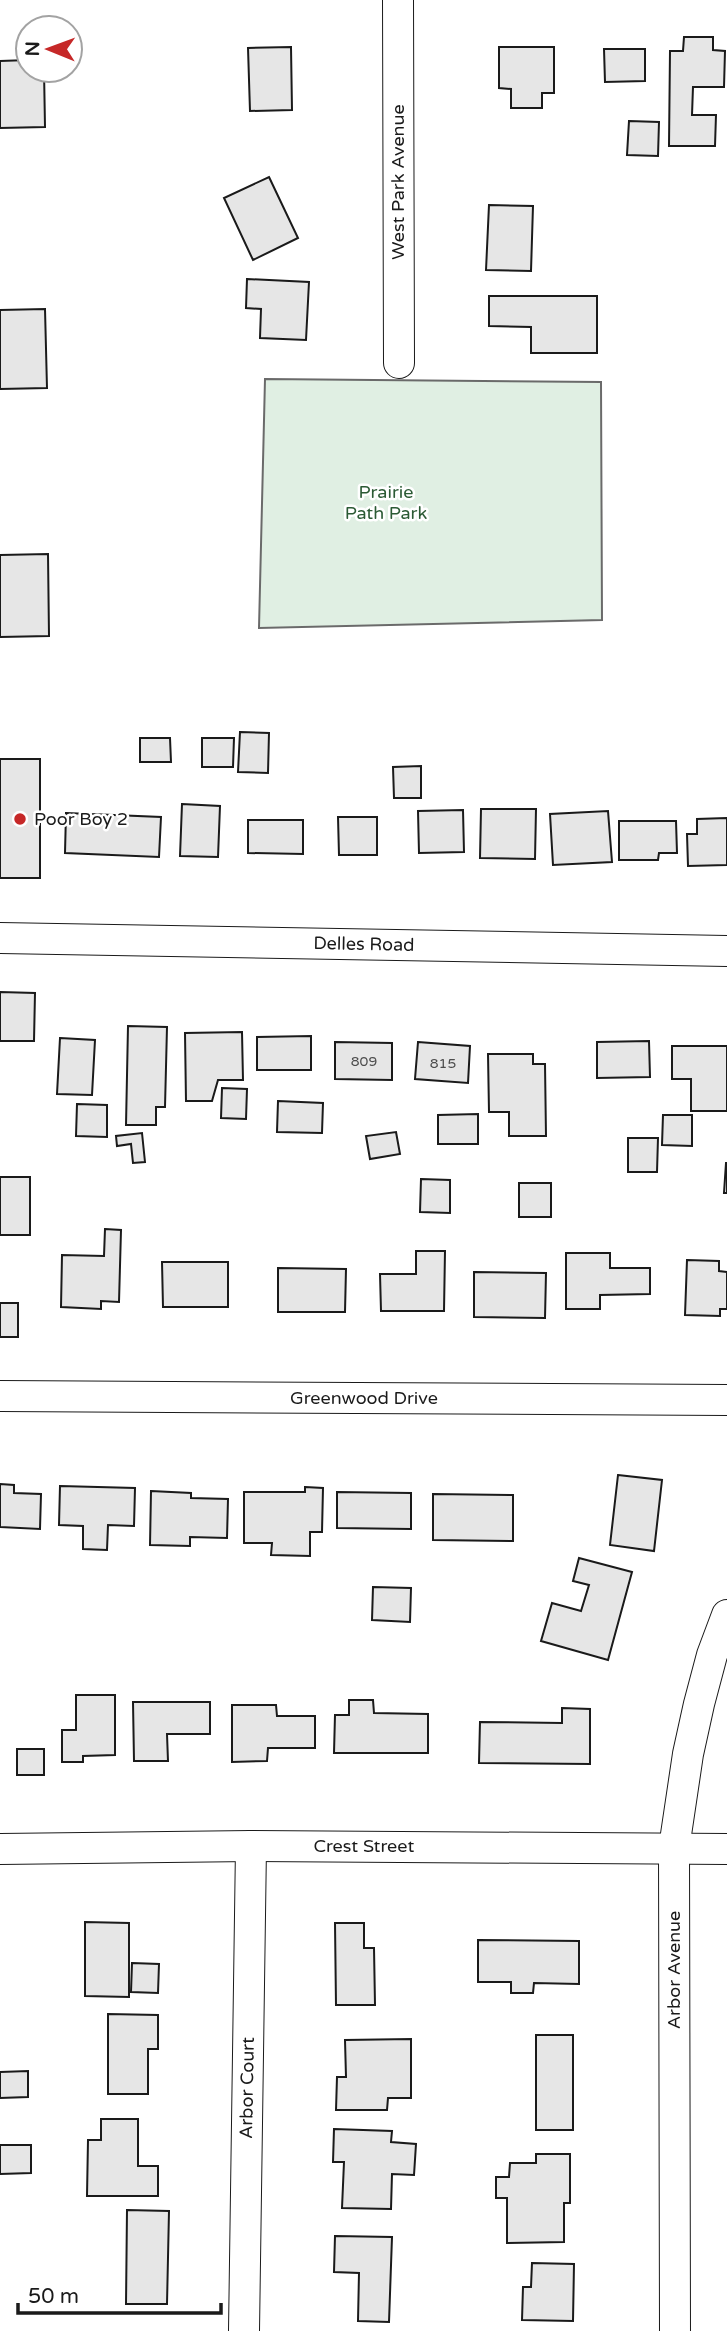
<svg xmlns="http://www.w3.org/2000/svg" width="727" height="2331" font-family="'Varela Round',sans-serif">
<rect width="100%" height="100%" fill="#fff"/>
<polygon fill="#e0efe3" stroke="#6a6a6a" stroke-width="2" points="265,379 601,382 602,620 259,628"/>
<g fill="#e6e6e6" stroke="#1a1a1a" stroke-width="2">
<polygon points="684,37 713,37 713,50 725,51 724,87 693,87 692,115 716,115 715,146 669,146 670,51 683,51"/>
<polygon points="291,47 292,110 250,111 248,48"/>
<polygon points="499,47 554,47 554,93 542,93 542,108 511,108 511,89 499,88"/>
<polygon points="604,49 645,49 645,81 605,82"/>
<polygon points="28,60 28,70 44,70 45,127 0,128 0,61"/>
<polygon points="629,121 659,122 658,156 627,155"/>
<polygon points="269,177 298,238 253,260 224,198"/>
<polygon points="489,205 533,206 531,271 486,270"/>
<polygon points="247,279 309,282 306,340 260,338 261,309 246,308"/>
<polygon points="489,296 597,296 597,353 531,353 531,327 489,326"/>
<polygon points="45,309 47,388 0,389 0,310"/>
<polygon points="48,554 49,636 0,637 0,555"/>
<polygon points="240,732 269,733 268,773 238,772"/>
<polygon points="140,738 170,738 171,762 140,762"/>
<polygon points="202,738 234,738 233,767 202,767"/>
<rect x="0" y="759" width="40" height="119"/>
<polygon points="421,766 421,798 394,798 393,767"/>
<polygon points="182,804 220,806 218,857 180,856"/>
<polygon points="481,809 536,809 535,859 480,858"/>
<polygon points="463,810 464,852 419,853 418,811"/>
<polygon points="608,811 612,862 553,865 550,814"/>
<polygon points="66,813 161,817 159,857 65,853"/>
<polygon points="338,817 377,817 377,855 339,855"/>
<polygon points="727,818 727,865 688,866 687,834 697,834 697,819"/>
<polygon points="248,820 303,820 303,854 248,853"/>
<polygon points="619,821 676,821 677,853 659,853 658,860 619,860"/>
<polygon points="0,992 35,993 34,1041 0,1041"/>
<polygon points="128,1026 167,1027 165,1107 156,1107 156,1125 126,1125"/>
<polygon points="242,1032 243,1080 218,1080 212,1101 186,1101 185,1033"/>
<polygon points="311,1036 311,1070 257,1070 257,1037"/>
<polygon points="60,1038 95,1040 92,1095 57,1094"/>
<polygon points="649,1041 650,1077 597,1078 597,1042"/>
<polygon points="335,1042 392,1043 392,1080 335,1079"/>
<polygon points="418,1042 470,1046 468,1083 415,1079"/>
<polygon points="672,1046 727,1046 727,1111 691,1111 691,1079 672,1079"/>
<polygon points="488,1054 533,1054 533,1064 545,1064 546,1136 509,1136 509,1112 489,1112"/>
<polygon points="222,1088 247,1089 246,1119 221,1118"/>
<polygon points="278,1101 323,1103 322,1133 277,1132"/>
<polygon points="77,1104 107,1105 107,1137 76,1136"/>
<polygon points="478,1114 478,1144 438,1144 438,1115"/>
<polygon points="663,1115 692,1115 692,1146 662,1145"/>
<polygon points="396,1132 400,1154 370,1159 366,1136"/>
<polygon points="142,1133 145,1162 133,1163 131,1144 117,1146 116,1136"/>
<polygon points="628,1138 658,1138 657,1172 628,1172"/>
<polygon points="726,1163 727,1163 727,1193 724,1193"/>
<rect x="0" y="1177" width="30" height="58"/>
<polygon points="421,1179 450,1180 450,1213 420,1212"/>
<rect x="519" y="1183" width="32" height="34"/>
<polygon points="105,1229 121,1230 119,1302 101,1301 101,1309 61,1307 62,1255 104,1256"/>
<polygon points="416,1251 445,1251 444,1311 381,1311 380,1274 416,1274"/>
<polygon points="566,1253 610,1253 610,1268 650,1268 650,1294 600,1295 600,1309 566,1309"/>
<polygon points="687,1260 719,1261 719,1271 727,1272 727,1309 720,1309 720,1316 685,1315"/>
<polygon points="162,1262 228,1262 228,1307 163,1307"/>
<polygon points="278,1268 346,1269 345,1312 278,1312"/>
<polygon points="474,1272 546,1273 545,1318 474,1317"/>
<rect x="0" y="1303" width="18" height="34"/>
<polygon points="618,1475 662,1480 654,1551 610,1545"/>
<polygon points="0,1484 14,1485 14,1493 41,1494 40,1529 0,1527"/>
<polygon points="60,1486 135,1488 134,1526 108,1525 107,1550 83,1549 83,1526 59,1525"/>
<polygon points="305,1487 323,1488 322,1532 310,1532 310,1556 271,1555 272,1543 244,1543 244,1492 305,1492"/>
<polygon points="151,1491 191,1493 191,1498 228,1499 227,1538 190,1537 190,1546 150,1545"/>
<polygon points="337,1492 411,1493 411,1529 337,1528"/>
<polygon points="433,1494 513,1495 513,1541 433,1540"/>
<polygon points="579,1558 632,1572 608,1660 541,1641 552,1603 581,1611 589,1585 573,1581"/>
<polygon points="373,1587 411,1588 410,1622 372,1620"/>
<polygon points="76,1695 115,1695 115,1755 83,1756 83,1762 62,1762 62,1730 76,1730"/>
<polygon points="349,1700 373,1700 374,1713 428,1714 428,1753 334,1753 335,1715 349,1715"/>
<polygon points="133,1702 210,1702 210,1734 167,1734 168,1761 134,1761"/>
<polygon points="232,1705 276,1705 277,1716 315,1716 315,1748 268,1748 267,1761 232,1762"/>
<polygon points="562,1708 590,1709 590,1764 479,1763 480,1722 562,1723"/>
<rect x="17" y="1749" width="27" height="26"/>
<polygon points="85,1922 129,1923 129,1997 85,1996"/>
<polygon points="335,1923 364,1923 364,1948 374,1948 375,2005 336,2005"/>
<polygon points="478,1940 579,1941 579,1984 534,1983 533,1993 511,1993 511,1982 478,1982"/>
<polygon points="132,1963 159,1964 158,1993 131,1992"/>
<polygon points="108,2014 158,2015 158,2049 148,2049 148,2094 108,2094"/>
<rect x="536" y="2035" width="37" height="95"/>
<polygon points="411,2039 411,2098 388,2098 387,2110 336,2110 337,2077 346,2077 345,2040"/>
<polygon points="28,2071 28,2097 0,2098 0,2072"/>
<polygon points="101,2119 138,2119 138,2166 158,2166 158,2196 87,2196 88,2140 101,2140"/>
<polygon points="334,2129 392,2131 391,2142 416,2144 414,2175 392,2174 391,2209 342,2208 344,2162 333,2162"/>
<polygon points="0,2145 31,2145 31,2173 0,2174"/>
<polygon points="536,2154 570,2154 570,2203 564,2203 564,2242 507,2243 507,2198 496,2198 496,2177 509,2177 510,2163 536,2163"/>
<polygon points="127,2210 169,2211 167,2304 126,2304"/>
<polygon points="335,2236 392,2237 389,2322 358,2321 359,2273 334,2272"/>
<polygon points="532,2263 574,2264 573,2321 522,2320 523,2287 531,2287"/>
</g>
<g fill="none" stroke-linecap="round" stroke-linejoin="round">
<defs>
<g id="minor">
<polyline points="398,0 399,363"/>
<polyline points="0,938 727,951"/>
<polyline points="0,1396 727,1400"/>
<polyline points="0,1849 251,1846 727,1849"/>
<polyline points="244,2331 251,1846"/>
<polyline points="675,2331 674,1848 688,1754 699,1704 712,1655 727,1615"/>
</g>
</defs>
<use href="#minor" stroke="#1a1a1a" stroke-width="32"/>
<use href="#minor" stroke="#fff" stroke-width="30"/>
</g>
<circle fill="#c62828" stroke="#fff" stroke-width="2.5" cx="20" cy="819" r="7"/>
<g text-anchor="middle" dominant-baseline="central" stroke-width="5" stroke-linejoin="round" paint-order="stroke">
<g font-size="14" fill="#4d4d4d">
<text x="364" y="1061">809</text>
<text x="443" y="1063">815</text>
</g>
<g font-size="18" fill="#1a1a1a" stroke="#fff">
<text transform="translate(398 182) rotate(-90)">West Park Avenue</text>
<text transform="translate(364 944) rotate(1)">Delles Road</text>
<text x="364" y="1398">Greenwood Drive</text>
<text x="364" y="1846">Crest Street</text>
<text transform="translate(674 1970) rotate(-90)">Arbor Avenue</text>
<text transform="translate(247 2088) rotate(-89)">Arbor Court</text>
</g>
<g font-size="18" fill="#2b5a34" stroke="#fff">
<text x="386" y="492">Prairie<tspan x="386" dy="21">Path Park</tspan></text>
</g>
<g font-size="18" fill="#1a1a1a" stroke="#fff" text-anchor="start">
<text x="34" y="819">Poor Boy 2</text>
</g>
</g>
<g transform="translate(49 49) rotate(271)"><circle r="33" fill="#ffffff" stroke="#a3a3a3" stroke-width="2"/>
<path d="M0-5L12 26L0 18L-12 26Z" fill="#c62828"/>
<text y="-10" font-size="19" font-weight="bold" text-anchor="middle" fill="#1a1a1a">N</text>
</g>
<path d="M18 2303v10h203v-10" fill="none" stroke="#1a1a1a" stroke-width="3.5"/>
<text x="28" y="2303" font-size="21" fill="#1a1a1a" stroke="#ffffff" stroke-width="5" paint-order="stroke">50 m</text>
</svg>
